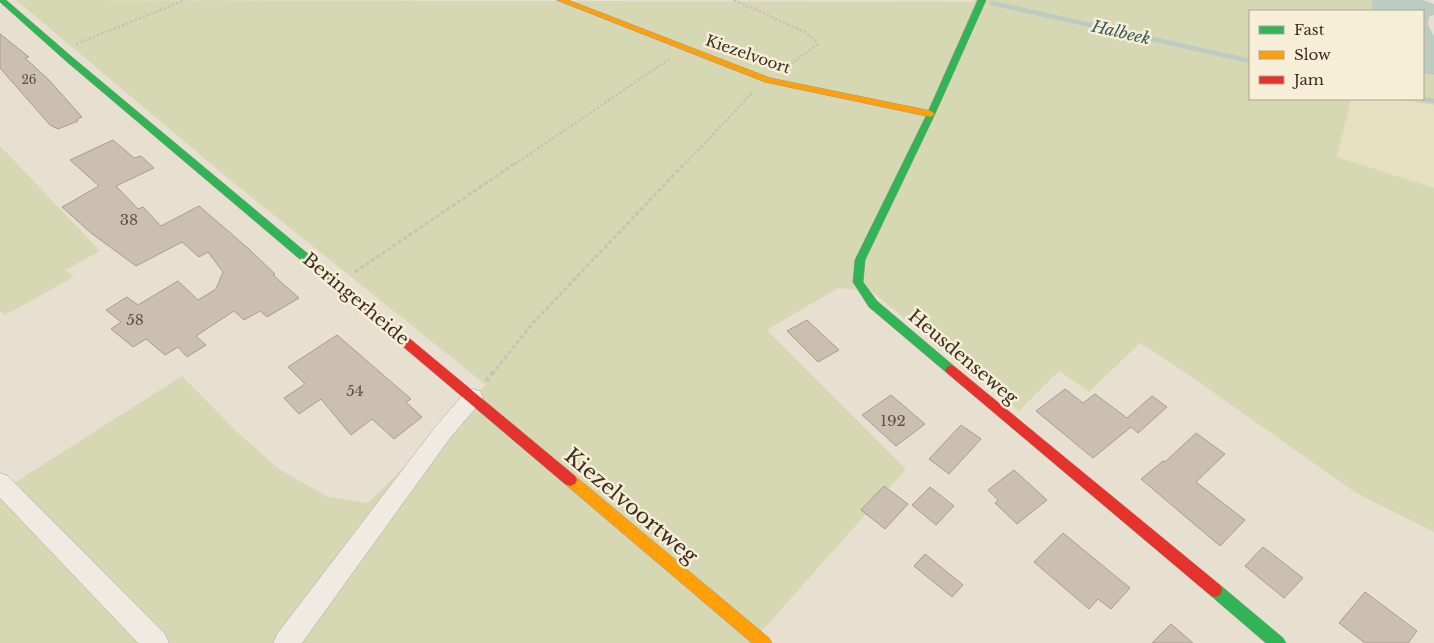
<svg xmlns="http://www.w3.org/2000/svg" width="1434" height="643" font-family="'Libre Baskerville',serif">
<rect width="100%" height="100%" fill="#e7e0d1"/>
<polygon fill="#e6dfc2" points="1351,99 1399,99 1434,105 1434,188 1337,157"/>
<g fill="#d6d7b3">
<polygon points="16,0 973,2 974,0 1371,0 1373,11 1250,11 1250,99 1351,99 1337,157 1434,188 1434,532 1356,493 1186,373 1140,343 1089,392 1059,371 1019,411 871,291 838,288 767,330 906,469 751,643 0,643 0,492 182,376 237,432 279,469 328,497 368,503 486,385 235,184"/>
<polygon points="1423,73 1434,75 1434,105 1399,99 1423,99"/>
<polygon points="0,146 100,251 65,270 74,277 5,315 0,311"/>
</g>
<polygon fill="#bcccc2" points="1371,0 1423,0 1434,4 1434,15 1429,17 1428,24 1434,37 1434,75 1423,73 1423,11 1373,11"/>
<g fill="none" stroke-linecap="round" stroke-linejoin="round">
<g stroke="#bcccc2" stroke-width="4.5">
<polyline points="992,3 1250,61"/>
<polyline points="1421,99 1434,101"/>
</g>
</g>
<g fill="#cbbfb2" stroke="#a89c90">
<polygon points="0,34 29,57 25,58 49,80 82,117 77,119 78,121 58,129 50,125 0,68"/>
<polygon points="113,140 134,158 141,156 154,168 116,186 138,209 143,207 161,226 199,206 249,249 275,274 273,275 299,298 267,317 260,311 244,320 234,311 196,336 206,345 187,357 178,347 165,355 146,339 133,347 111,329 121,322 106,310 127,297 138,305 178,281 198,300 216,289 223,272 208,252 199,257 182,242 136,266 91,233 62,207 99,186 70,160"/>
<polygon points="807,320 839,350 818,362 787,331"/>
<polygon points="337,335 411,399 406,402 422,417 394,439 372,419 351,435 321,399 299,414 284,398 305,384 288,367"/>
<polygon points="1065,389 1083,403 1095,394 1127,418 1152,396 1167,407 1138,433 1131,427 1093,458 1036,411"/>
<polygon points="891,395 925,424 896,446 862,415"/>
<polygon points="961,425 981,439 949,474 929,459"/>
<polygon points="1196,433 1225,454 1196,482 1245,520 1220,546 1141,479 1163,461 1165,462"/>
<polygon points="1014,470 1047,500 1017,524 995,503 998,500 988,490"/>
<polygon points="884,486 908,504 885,529 861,510"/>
<polygon points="930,487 954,506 936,525 912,505"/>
<polygon points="1063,533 1130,588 1111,609 1098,599 1089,609 1034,562"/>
<polygon points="1263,547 1303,578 1284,598 1245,566"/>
<polygon points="925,554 963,585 952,597 914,566"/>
<polygon points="1365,592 1417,631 1408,643 1365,643 1339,623"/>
<polygon points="1171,624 1193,643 1152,643"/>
</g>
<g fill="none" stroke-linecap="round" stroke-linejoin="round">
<defs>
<g id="street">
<polygon points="473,389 480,391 483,397 480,403 450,438 302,643 273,643 277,634 436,426 466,391"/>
<polygon points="0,473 8,476 165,634 169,643 138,643 0,498"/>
</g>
<g id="fast">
<polygon points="0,0 6,0 72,57 362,299 364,302 362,305 354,305 66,61 0,2"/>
<polygon points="978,0 986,0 935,114 865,260 863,282 877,301 955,367 957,370 955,373 947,373 869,307 853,282 855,260 927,114"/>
<polygon points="1215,583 1220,585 1283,638 1286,643 1266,643 1210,595 1208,590 1210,585"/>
</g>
<g id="slow">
<polygon points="557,0 568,0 770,78 931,111 935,114 931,117 765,82"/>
<polygon points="570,474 575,476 769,638 772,643 752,643 565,484 563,480 565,476"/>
</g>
<g id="jam">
<polygon points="358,298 362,299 575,476 577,480 575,484 570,486 565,484 354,305 352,302 354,299"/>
<polygon points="951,365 955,367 1220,585 1222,590 1220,595 1215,597 1210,595 947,373 945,370 947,367"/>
</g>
</defs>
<use href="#street" stroke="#ada599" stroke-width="1"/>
<use href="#fast" stroke="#9c958a" stroke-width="1"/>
<use href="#slow" stroke="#9c958a" stroke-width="1"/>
<use href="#jam" stroke="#9c958a" stroke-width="1"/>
<g stroke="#c8c2b9" stroke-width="2.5" stroke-dasharray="2.5 2" stroke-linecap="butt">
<polyline points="734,0 805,32 814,39 817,45 786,67"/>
<polyline points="76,44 185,0"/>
<polyline points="515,164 671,58"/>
<polyline points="685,164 753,92"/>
</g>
<g stroke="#c8c2b9" stroke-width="3" stroke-dasharray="4 2.5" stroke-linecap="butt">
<polyline points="355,272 517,162"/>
<polyline points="492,374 533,323 686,162"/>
</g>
<polyline stroke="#c8c2b9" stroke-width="4" stroke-dasharray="4.5 3" stroke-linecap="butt" points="486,381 493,372"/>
<use href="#street" fill="#efebe3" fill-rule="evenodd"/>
<use href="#fast" fill="#30b455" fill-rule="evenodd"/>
<use href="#slow" fill="#ff9f0a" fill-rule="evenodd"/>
<use href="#jam" fill="#e5322d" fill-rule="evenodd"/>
</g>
<g text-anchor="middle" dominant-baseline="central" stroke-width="5" stroke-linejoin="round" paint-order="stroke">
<g font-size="12" fill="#605244">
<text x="29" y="79">26</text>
</g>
<g font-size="15" fill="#3d2e20" stroke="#f7eed8">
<text transform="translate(748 54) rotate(19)">Kiezelvoort</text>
</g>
<g font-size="15" fill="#605244">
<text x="129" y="219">38</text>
<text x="135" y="319">58</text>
<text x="355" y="390">54</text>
<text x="893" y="420">192</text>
</g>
<g font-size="16" font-style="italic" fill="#2f5d5a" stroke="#f7eed8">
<text transform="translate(1121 32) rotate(13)">Halbeek</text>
</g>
<g font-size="18" fill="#3d2e20" stroke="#f7eed8">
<text transform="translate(356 299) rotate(40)">Beringerheide</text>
<text transform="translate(963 357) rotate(40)">Heusdenseweg</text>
</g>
<g font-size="21" fill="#3d2e20" stroke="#f7eed8">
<text transform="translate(631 506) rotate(40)">Kiezelvoortweg</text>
</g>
</g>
<rect x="1249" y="10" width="175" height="90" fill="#f7eed8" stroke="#ada18e"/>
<rect x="1259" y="26" width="25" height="8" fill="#30b455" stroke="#ada18e"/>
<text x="1294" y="35" font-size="15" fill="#3d2e20">Fast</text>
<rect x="1259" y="51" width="25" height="8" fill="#ff9f0a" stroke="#ada18e"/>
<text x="1294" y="60" font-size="15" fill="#3d2e20">Slow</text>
<rect x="1259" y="76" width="25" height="8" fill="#e5322d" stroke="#ada18e"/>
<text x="1294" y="85" font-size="15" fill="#3d2e20">Jam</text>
</svg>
